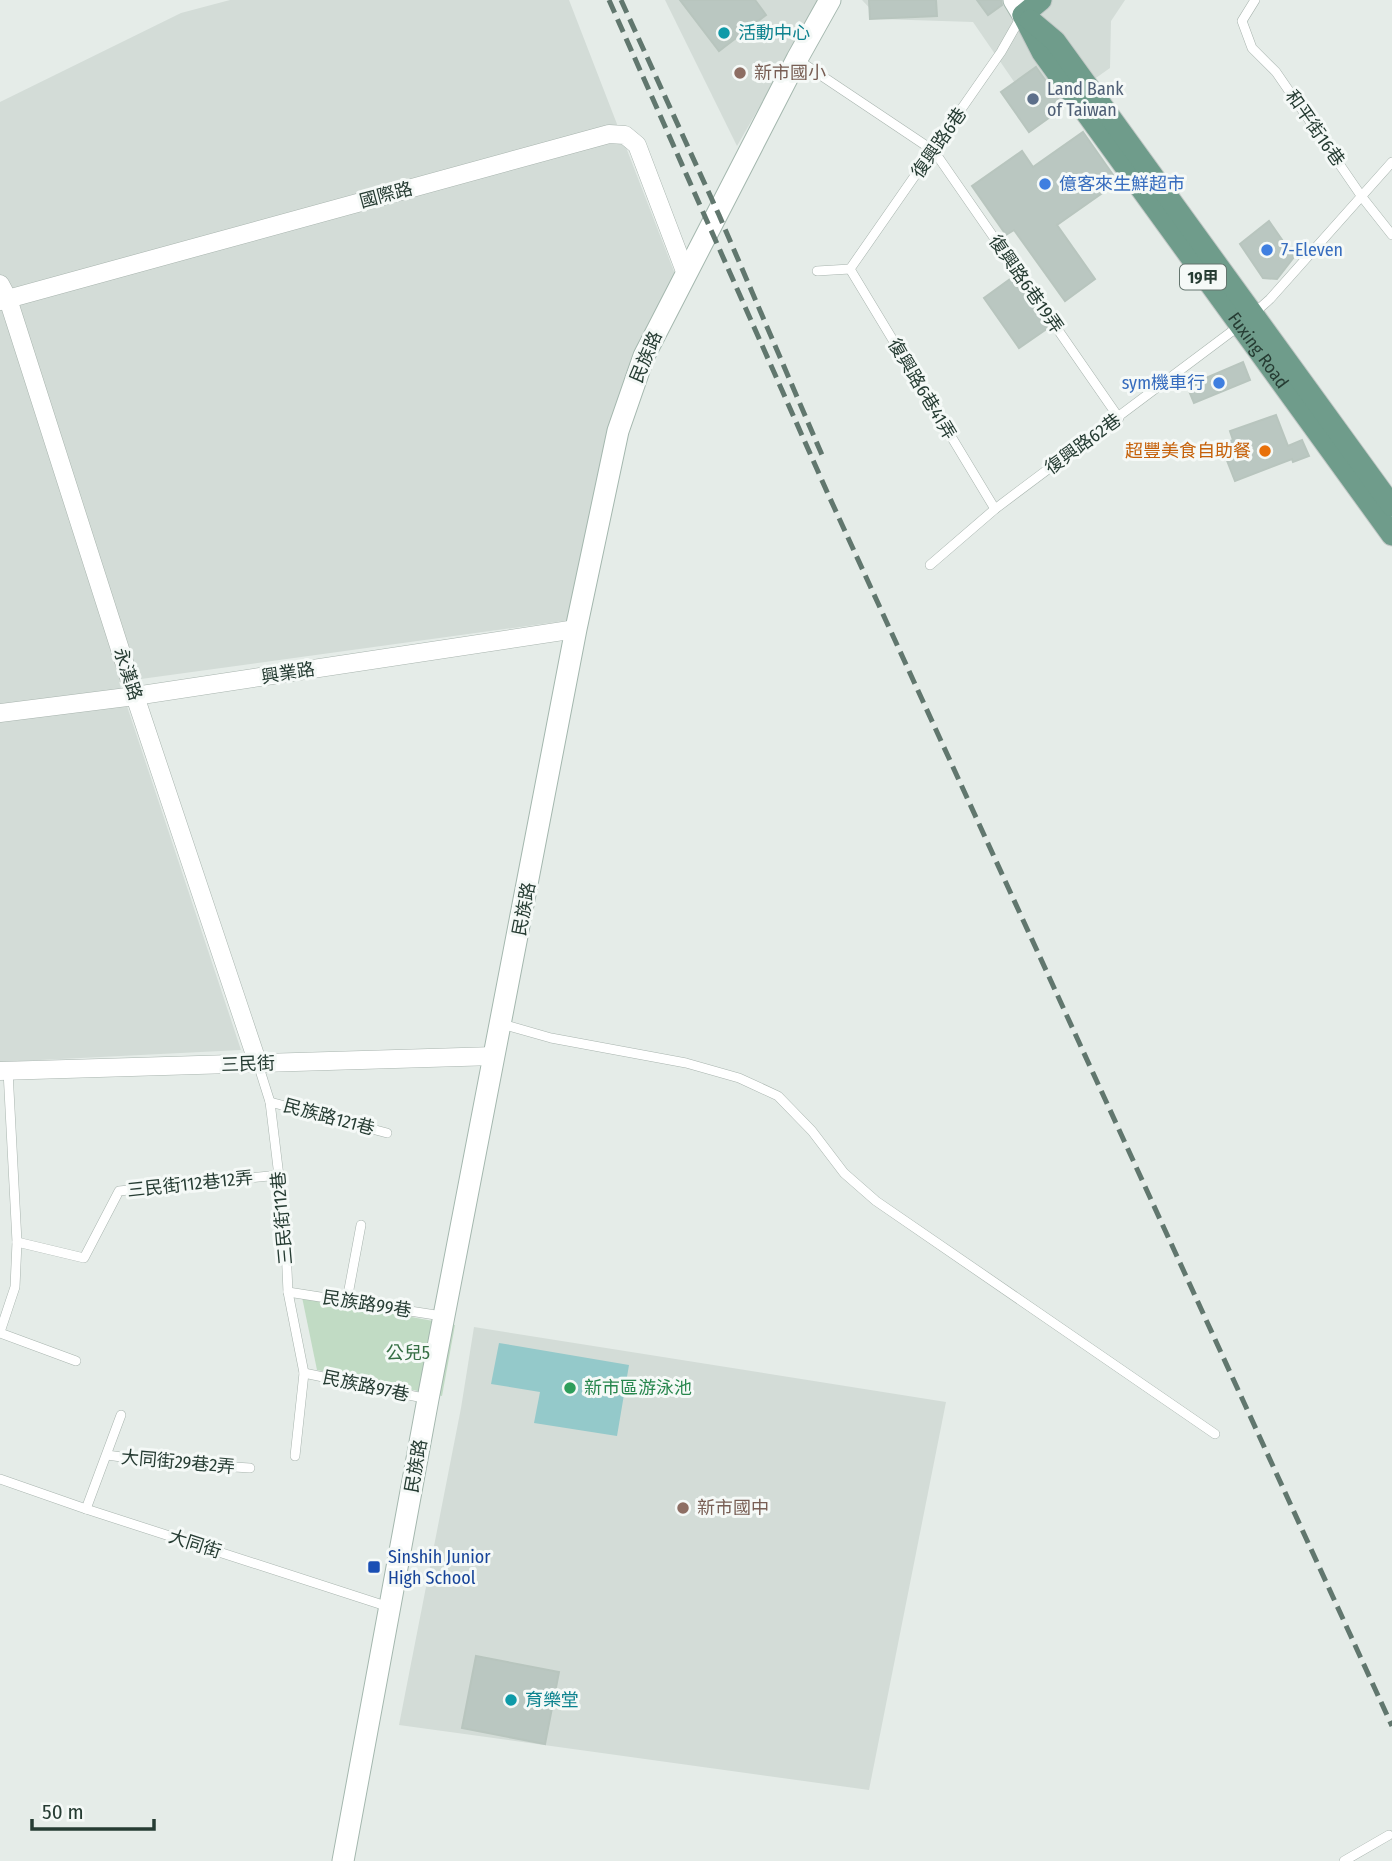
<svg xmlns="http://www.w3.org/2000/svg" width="1392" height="1861" font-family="'Fira Sans Condensed','Noto Sans TC',sans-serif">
<rect width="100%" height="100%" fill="#e5ece8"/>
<g fill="#d3dcd7">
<polygon points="230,0 569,0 675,274 571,620 119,682 241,1050 0,1062 0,102 181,13"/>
<polygon points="665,0 821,0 737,146"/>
<polygon points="862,0 1125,0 1111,21 1110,68 1039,118 973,22 880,19"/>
<polygon points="474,1327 946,1402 869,1790 399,1725 461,1408"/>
</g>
<polygon fill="#c1dbc4" points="302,1297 455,1325 442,1396 317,1370"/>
<polygon fill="#94c9ca" points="499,1343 629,1365 617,1436 534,1423 540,1392 491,1384"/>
<g fill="#bac7c1" stroke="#b8c5be" stroke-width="2">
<polygon points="680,0 755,0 766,15 719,51"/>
<polygon points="869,0 936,0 937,16 870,19"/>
<polygon points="977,0 1001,0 1002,5 988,15"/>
<polygon points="1036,67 1064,107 1029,132 1001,92"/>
<polygon points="1083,132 1118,182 1057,225 1095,279 1065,301 1014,230 1006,235 972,186 1022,151 1033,167"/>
<polygon points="1269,221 1294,257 1277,279 1263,278 1240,244"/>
<polygon points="1013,277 1048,328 1019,348 984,298"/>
<polygon points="1243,362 1250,380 1194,403 1187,386"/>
<polygon points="1276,415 1288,446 1302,440 1309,456 1293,462 1292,459 1235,481 1221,445 1233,440 1230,431"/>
<polygon points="476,1656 559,1672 545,1744 462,1728"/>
</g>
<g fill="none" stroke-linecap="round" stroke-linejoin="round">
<defs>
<g id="lane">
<polyline points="1255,0 1242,21 1252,48 1276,72 1362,197 1392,235"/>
<polyline points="798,60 934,151 1119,418"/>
<polyline points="850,269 1001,52 1022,15"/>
<polyline points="850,269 995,509"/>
<polyline points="817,271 850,269"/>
<polyline points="1252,315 1270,299 1392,162"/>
<polyline points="930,565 995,509 1239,326"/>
<polyline points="502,1024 551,1038 686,1063 739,1078 778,1096 812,1131 844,1173 876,1201 1215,1434"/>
<polyline points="258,1064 270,1102 285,1226 288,1292 304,1373 295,1456"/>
<polyline points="270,1102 387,1133"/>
<polyline points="17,1242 84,1258 119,1191 279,1175"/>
<polyline points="288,1292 442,1316"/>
<polyline points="347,1300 361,1225"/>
<polyline points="0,1332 15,1287 17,1242 8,1071"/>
<polyline points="0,1333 76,1361"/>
<polyline points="304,1373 428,1399"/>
<polyline points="107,1455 158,1462 250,1468"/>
<polyline points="0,1479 86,1509 389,1607"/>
<polyline points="86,1509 121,1415"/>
<polyline points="1344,1861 1389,1835"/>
</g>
<g id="street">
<polyline points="0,284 8,299 135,696 258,1064"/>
<polyline points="0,301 609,134 625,135 637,145 686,274"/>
<polyline points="0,713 135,696 576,629"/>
<polyline points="0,1071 495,1056"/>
</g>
<g id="secondary">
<polyline points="1014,0 1023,15"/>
<polyline points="343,1861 428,1399 576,629 618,431 644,356 797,59 830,0"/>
</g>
<g id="primary">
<path id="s1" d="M1023 15 1042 52 1392 535"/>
<polyline points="1023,15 1041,0"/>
<polyline points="1030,20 1055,41 1392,506"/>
</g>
</defs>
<use href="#lane" stroke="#a8b4ae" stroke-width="10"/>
<use href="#street" stroke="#a8b4ae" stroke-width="19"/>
<use href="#secondary" stroke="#a4b7ae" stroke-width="23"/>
<use href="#primary" stroke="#c2c8c6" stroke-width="23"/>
<use href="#lane" stroke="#fff" stroke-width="9"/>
<use href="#street" stroke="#fff" stroke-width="18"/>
<use href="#secondary" stroke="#fff" stroke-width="21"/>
<use href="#primary" stroke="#6f9c8b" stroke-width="21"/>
<g stroke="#61776e" stroke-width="5" stroke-dasharray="14 7" stroke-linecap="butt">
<polyline points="609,0 828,494 1392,1726"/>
<polyline points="621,0 719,215 822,455"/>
</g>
</g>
<g fill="#0f9aa8" stroke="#f5f9f7" stroke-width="2.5">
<circle cx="724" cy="33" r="7"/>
<circle cx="511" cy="1700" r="7"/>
</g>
<g fill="#8d6e63" stroke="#f5f9f7" stroke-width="2.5">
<circle cx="740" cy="73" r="7"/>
<circle cx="683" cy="1508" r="7"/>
</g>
<circle fill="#5c6f8a" stroke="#f5f9f7" stroke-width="2.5" cx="1033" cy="99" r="7"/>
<g fill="#3f7fe0" stroke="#f5f9f7" stroke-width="2.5">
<circle cx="1045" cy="184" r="7"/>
<circle cx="1267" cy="250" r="7"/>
<circle cx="1219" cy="383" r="7"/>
</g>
<circle fill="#e8710a" stroke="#f5f9f7" stroke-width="2.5" cx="1265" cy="451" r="7"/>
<circle fill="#2e9e5b" stroke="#f5f9f7" stroke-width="2.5" cx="570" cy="1388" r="7"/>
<rect fill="#1a4fb4" stroke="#f5f9f7" stroke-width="2.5" x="367" y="1560" width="14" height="14" rx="3.5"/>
<g text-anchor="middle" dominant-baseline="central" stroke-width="6" stroke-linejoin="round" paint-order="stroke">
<rect fill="#f5f9f7" stroke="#64756e" stroke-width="2" x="1180" y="264.5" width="46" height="25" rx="5"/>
<g font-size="16" font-weight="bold" fill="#263c33">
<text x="1203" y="277">19甲</text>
</g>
<g font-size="18" fill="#0d838f" stroke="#f5f9f7" text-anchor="start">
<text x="738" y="33">活動中心</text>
<text x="525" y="1700">育樂堂</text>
</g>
<g font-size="18" fill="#785e54" stroke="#f5f9f7" text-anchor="start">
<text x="754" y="73">新市國小</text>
<text x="697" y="1508">新市國中</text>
</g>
<g font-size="18" fill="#4e5e75" stroke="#f5f9f7" text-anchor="start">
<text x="1047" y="89">Land Bank<tspan x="1047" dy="21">of Taiwan</tspan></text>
</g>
<g font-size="18" fill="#263c33" stroke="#f5f9f7">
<text transform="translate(1315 128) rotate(55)">和平街16巷</text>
<text transform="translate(939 143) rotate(-55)">復興路6巷</text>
<text transform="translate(386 195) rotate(-15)">國際路</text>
<text transform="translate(1026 284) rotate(55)">復興路6巷19弄</text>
<text stroke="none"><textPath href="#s1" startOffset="410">Fuxing Road</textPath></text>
<text transform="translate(646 357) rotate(-67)">民族路</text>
<text transform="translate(922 389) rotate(59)">復興路6巷41弄</text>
<text transform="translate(1083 444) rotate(-36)">復興路62巷</text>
<text transform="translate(288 673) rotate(-9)">興業路</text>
<text transform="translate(128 674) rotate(72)">永漢路</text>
<text transform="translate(524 909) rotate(-79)">民族路</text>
<text transform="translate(248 1064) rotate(-2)">三民街</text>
<text transform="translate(329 1117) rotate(15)">民族路121巷</text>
<text transform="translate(190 1184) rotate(-6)">三民街112巷12弄</text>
<text transform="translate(282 1218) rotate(-95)">三民街112巷</text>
<text transform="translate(367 1304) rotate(9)">民族路99巷</text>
<text transform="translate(366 1386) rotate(12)">民族路97巷</text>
<text transform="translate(178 1462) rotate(5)">大同街29巷2弄</text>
<text transform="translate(416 1466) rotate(-80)">民族路</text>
<text transform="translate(195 1544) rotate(18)">大同街</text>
</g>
<g font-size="18" fill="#366cbe" stroke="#f5f9f7" text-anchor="start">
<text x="1059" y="184">億客來生鮮超市</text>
<text x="1281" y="250">7-Eleven</text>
<text x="1205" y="383" text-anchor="end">sym機車行</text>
</g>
<g font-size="18" fill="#c56008" stroke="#f5f9f7" text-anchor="end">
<text x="1251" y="451">超豐美食自助餐</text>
</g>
<g font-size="18" fill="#356e44" stroke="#f5f9f7">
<text x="408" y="1353">公兒5</text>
</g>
<g font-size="18" fill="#27864d" stroke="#f5f9f7" text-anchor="start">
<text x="584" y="1388">新市區游泳池</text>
</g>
<g font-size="18" fill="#164399" stroke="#f5f9f7" text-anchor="start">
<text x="388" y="1557">Sinshih Junior<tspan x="388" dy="21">High School</tspan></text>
</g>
</g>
<path d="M32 1819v10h122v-10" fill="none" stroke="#263c33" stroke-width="3.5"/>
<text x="42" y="1819" font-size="21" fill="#263c33" stroke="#f5f9f7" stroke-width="5" paint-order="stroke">50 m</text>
</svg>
